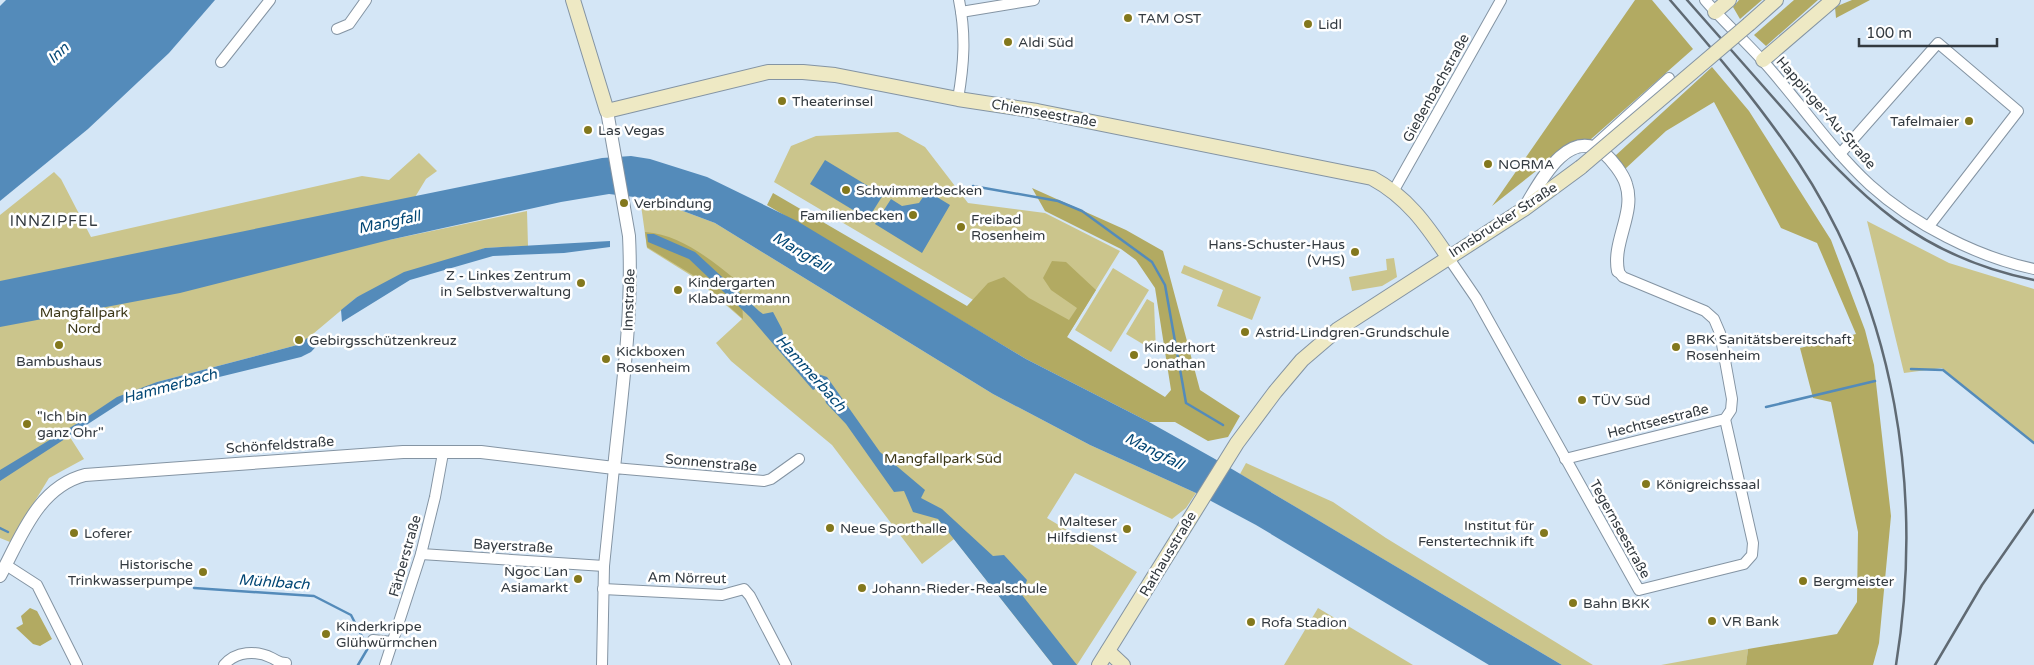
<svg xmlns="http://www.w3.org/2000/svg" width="2034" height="665" font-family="'Varela Round',sans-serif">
<rect width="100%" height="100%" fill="#d4e6f6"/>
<g fill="#cbc58c">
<polygon points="898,132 925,147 968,203 1045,213 1120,251 1067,337 975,301 774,182 791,146 816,136"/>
<polygon points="419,153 437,171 426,179 389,240 527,211 528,246 485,248 357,297 301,344 157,382 66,431 84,459 49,478 10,542 0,538 0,215 54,172 61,179 91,237 362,176 389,180"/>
<polygon points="640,198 651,199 715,223 993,394 1090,445 1196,493 1186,508 1172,519 1075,473 1047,518 1137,572 1077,665 1053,665 954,539 922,564 832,445 731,361 716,343 742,319 695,278 647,248"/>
<polygon points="1867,221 1949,263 2034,289 2034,444 1942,368 1904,373"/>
<polygon points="1394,258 1397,277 1382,286 1352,291 1349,277 1387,270 1386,259"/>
<polygon points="1184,265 1261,297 1252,320 1217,306 1223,290 1181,273"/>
<polygon points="1113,268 1149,290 1111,352 1075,330"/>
<polygon points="1147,299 1154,303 1156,352 1126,334"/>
<polygon points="1246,463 1333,502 1386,538 1593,665 1562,665 1240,474"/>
<polygon points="1318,608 1413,665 1284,665"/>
<polygon points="1748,649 1746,665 1661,665"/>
</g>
<g fill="#b2aa62">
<polygon points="1635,0 1652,0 1693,49 1573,155 1550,160 1492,206"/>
<polygon points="1739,0 1762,0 1740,19 1733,7"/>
<polygon points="1794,0 1818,0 1766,46 1754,35"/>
<polygon points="1852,0 1870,0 1836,18 1835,7"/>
<polygon points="1712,67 1749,111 1831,240 1865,330 1874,365 1891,516 1879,643 1873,665 1746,665 1748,649 1837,634 1857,602 1858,532 1831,402 1813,398 1800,348 1856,334 1817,243 1781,228 1714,102 1666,131 1625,169 1615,156"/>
<polygon points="1032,188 1126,230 1163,251 1200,390 1240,416 1228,437 1208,441 1175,422 1149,422 1026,359 767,205 773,193 967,306 988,283 1004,277 1029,298 1069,320 1077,308 1051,290 1043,278 1052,261 1066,262 1096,290 1067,337 1165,397 1171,390 1155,288 1136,260 1121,249 1045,211"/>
<path d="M645 232C683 235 712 261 741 284L743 319 696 277 647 247Z"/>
<polygon points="30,608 37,611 52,639 40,646 33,644 16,628 23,624 21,616"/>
</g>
<g fill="#548bba">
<polygon points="6,0 215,0 169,53 88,129 0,201 0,6"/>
<polygon points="631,156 650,159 707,177 797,221 1026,359 1149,422 1215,459 1562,665 1489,665 1256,525 1196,493 1090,445 993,394 715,223 651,199 609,194 561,202 389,240 180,293 0,327 0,281 602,158"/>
<polygon points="825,160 883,195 868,219 810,184"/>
<polygon points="927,191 950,205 922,253 875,224 891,199 902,206 919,203"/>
<polygon points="647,234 654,234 695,252 759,311 763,314 773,312 782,329 783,335 812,372 827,377 880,452 925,490 921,498 942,509 993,556 1004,555 1027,580 1022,595 1077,665 1053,665 938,519 913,512 904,491 894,492 846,424 826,403 821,386 813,390 750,317 689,259 648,242"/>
<polygon points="610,241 610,247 564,253 493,256 410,280 342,322 341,310 357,297 404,272 485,248"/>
<polygon points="325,337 311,352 301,357 125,400 0,481 0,470 81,421 117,397 157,382 301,344 307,338"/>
</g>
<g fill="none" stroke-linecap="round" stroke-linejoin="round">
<g stroke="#548bba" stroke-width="2.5">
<polyline points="973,186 1058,201 1082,211 1152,262 1165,285 1186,403 1223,425"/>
<polyline points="1911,369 1943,370 2034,443"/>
<polyline points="1766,407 1875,381"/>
<polyline points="0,528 8,532"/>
<polyline points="194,588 314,596 351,615 368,648 358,665"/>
</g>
<defs>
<g id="minor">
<path d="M1705 0C1723 21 1744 40 1763 61 1799 101 1830 148 1870 185 1913 224 1977 257 2034 269"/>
<polyline points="961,12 1034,0"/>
<polyline points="337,29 349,24 366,0"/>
<polyline points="221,62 270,0"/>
<path d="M958 99C964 64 966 35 959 0"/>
<polyline points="1594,146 1669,78"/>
<polyline points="1840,154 1938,43 2018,111 1929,226"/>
<polyline points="1394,190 1501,0"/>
<polyline points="1448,257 1476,298 1639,590 1744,564 1752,555 1753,543 1725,419"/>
<polyline points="1565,459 1725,419 1731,410 1732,399 1720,333 1714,319 1705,311 1623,277 1618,271"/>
<polyline points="421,554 604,566"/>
<polyline points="6,565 37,585 77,665"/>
<polyline points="603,589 722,595 744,589 750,596 786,665"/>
<polyline points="373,640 392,642"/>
<path d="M224 665C236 651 256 650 272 658 278 661 279 663 286 663"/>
<polyline points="385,665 421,554 435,497 443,453"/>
<polyline points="602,665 604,566 614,468 764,481 771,479 799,459"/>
</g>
<g id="tertiary">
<path d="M1525 207C1540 182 1568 126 1604 153 1612 160 1623 174 1626 184 1636 212 1612 242 1618 271"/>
<path d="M0 576C21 537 38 487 85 475L403 452H481L614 468C622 391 633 314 629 236L607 111"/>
</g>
<g id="secondary">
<path d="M573 0 607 111 768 72H803L835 75 958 99 1037 111 1372 178C1407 197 1426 224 1448 257"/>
<polyline points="1715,12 1729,0"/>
<polyline points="1749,24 1776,0"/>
<polyline points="1763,60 1833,0"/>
<polyline points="1108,651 1123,665"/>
<polyline points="1099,665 1237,443 1275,392 1302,360 1337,330 1524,209 1581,167"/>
</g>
</defs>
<use href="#minor" stroke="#8494a3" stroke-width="12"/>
<use href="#tertiary" stroke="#8494a3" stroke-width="14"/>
<use href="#secondary" stroke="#8494a3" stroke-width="16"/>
<use href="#minor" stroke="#fff" stroke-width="10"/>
<use href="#tertiary" stroke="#fff" stroke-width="12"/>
<use href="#secondary" stroke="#eee9c4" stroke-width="14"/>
<g stroke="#606a73" stroke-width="2.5">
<path d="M1670 0C1715 52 1760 105 1798 162 1896 310 1924 492 1896 665"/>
<path d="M1687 0C1720 37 1752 74 1785 111 1861 198 1917 256 2034 280"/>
<polyline points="1935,665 1982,585 2034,510"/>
</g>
<defs>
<polyline id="secondary-bridge" points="1581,167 1749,24"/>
</defs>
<use href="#secondary-bridge" stroke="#8494a3" stroke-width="16" stroke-linecap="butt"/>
<use href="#secondary-bridge" stroke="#eee9c4" stroke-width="14"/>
</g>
<g fill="#83781d" stroke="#fff" stroke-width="2">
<circle cx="1128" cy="18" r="5"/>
<circle cx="1308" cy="24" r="5"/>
<circle cx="1008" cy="42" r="5"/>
<circle cx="782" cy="101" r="5"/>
<circle cx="1969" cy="121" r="5"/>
<circle cx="588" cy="130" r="5"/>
<circle cx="1488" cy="164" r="5"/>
<circle cx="846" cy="190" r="5"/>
<circle cx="624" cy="203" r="5"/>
<circle cx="913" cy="215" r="5"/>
<circle cx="961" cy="227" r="5"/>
<circle cx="1355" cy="252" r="5"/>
<circle cx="581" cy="283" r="5"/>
<circle cx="678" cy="290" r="5"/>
<circle cx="1245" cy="332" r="5"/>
<circle cx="299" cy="340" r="5"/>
<circle cx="59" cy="345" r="5"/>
<circle cx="1676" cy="347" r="5"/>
<circle cx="1134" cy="355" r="5"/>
<circle cx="606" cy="359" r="5"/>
<circle cx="1582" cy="400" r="5"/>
<circle cx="27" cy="424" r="5"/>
<circle cx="1646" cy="484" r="5"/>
<circle cx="830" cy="528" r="5"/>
<circle cx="1127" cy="529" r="5"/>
<circle cx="74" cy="533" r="5"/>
<circle cx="1544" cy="533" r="5"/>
<circle cx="203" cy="572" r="5"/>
<circle cx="578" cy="579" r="5"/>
<circle cx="1803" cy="581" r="5"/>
<circle cx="862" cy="588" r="5"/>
<circle cx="1573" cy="603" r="5"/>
<circle cx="1712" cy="621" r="5"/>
<circle cx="1251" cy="622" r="5"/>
<circle cx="326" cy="634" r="5"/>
</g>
<g text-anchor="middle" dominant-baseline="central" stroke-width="5" stroke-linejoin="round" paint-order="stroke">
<g font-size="14" fill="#333a40" stroke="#fff" text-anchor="start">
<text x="1138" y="18">TAM OST</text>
<text x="1318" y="24">Lidl</text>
<text x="1018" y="42">Aldi Süd</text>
<text x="792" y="101">Theaterinsel</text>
<text x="1959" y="121" text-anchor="end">Tafelmaier</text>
<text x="598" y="130">Las Vegas</text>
<text x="1498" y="164">NORMA</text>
<text x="856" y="190">Schwimmerbecken</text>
<text x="634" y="203">Verbindung</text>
<text x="903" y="215" text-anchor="end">Familienbecken</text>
<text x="971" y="219">Freibad<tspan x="971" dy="16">Rosenheim</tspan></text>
<text x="1345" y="244" text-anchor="end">Hans-Schuster-Haus<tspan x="1345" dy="16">(VHS)</tspan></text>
<text x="571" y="275" text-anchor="end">Z - Linkes Zentrum<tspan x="571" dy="16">in Selbstverwaltung</tspan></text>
<text x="688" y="282">Kindergarten<tspan x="688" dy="16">Klabautermann</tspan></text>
<text x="1255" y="332">Astrid-Lindgren-Grundschule</text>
<text x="1686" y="339">BRK Sanitätsbereitschaft<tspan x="1686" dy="16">Rosenheim</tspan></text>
<text x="309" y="340">Gebirgsschützenkreuz</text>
<text x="1144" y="347">Kinderhort<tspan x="1144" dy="16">Jonathan</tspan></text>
<text x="616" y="351">Kickboxen<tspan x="616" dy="16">Rosenheim</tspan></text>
<text x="59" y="361" text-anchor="middle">Bambushaus</text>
<text x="1592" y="400">TÜV Süd</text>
<text x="37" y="416">"Ich bin<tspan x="37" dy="16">ganz Ohr"</tspan></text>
<text x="1656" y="484">Königreichssaal</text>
<text x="1117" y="521" text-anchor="end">Malteser<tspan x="1117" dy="16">Hilfsdienst</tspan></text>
<text x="1534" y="525" text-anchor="end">Institut für<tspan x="1534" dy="16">Fenstertechnik ift</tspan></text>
<text x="840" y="528">Neue Sporthalle</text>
<text x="84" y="533">Loferer</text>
<text x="193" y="564" text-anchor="end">Historische<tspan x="193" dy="16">Trinkwasserpumpe</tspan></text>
<text x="568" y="571" text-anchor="end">Ngoc Lan<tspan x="568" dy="16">Asiamarkt</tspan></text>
<text x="1813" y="581">Bergmeister</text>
<text x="872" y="588">Johann-Rieder-Realschule</text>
<text x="1583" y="603">Bahn BKK</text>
<text x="1722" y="621">VR Bank</text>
<text x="1261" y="622">Rofa Stadion</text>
<text x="336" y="626">Kinderkrippe<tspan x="336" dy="16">Glühwürmchen</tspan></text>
</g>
<g font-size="14" fill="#333a40" stroke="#fff">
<text transform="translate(1436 88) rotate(-61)">Gießenbachstraße</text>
<text transform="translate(1044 113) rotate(10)">Chiemseestraße</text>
<text transform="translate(1826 113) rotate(49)">Happinger-Au-Straße</text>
<text transform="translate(1503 220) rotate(-33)">Innsbrucker Straße</text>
<text transform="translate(629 300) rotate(-88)">Innstraße</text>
<text transform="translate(1658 421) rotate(-14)">Hechtseestraße</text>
<text transform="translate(280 445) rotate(-4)">Schönfeldstraße</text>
<text transform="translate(711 463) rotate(5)">Sonnenstraße</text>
<text transform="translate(1620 529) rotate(61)">Tegernseestraße</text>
<text transform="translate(513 546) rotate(3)">Bayerstraße</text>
<text transform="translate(1168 554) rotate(-59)">Rathausstraße</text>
<text transform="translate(405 556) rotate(-74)">Färberstraße</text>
<text transform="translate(687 578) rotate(1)">Am Nörreut</text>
</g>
<g font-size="14" fill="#3b3717" stroke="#fff">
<text x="84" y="312">Mangfallpark<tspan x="84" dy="16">Nord</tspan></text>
<text x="943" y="458">Mangfallpark Süd</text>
</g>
<g font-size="15" font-style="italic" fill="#034775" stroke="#fff">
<text transform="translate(58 53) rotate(-43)">Inn</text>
<text transform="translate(389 222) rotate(-12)">Mangfall</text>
<text transform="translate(801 252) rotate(31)">Mangfall</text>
<text transform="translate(811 373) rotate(48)">Hammerbach</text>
<text transform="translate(170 386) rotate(-15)">Hammerbach</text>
<text transform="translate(1154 451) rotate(27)">Mangfall</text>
<text transform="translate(274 582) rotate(4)">Mühlbach</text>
</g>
<g font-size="15" letter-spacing="1" fill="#333a40" stroke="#fff">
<text x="54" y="221">INNZIPFEL</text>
</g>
</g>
<path d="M1859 38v8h138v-8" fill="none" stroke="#333a40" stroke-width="2.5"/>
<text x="1866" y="38" font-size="15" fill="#333a40" stroke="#ffffff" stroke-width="4" paint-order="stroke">100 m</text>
</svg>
